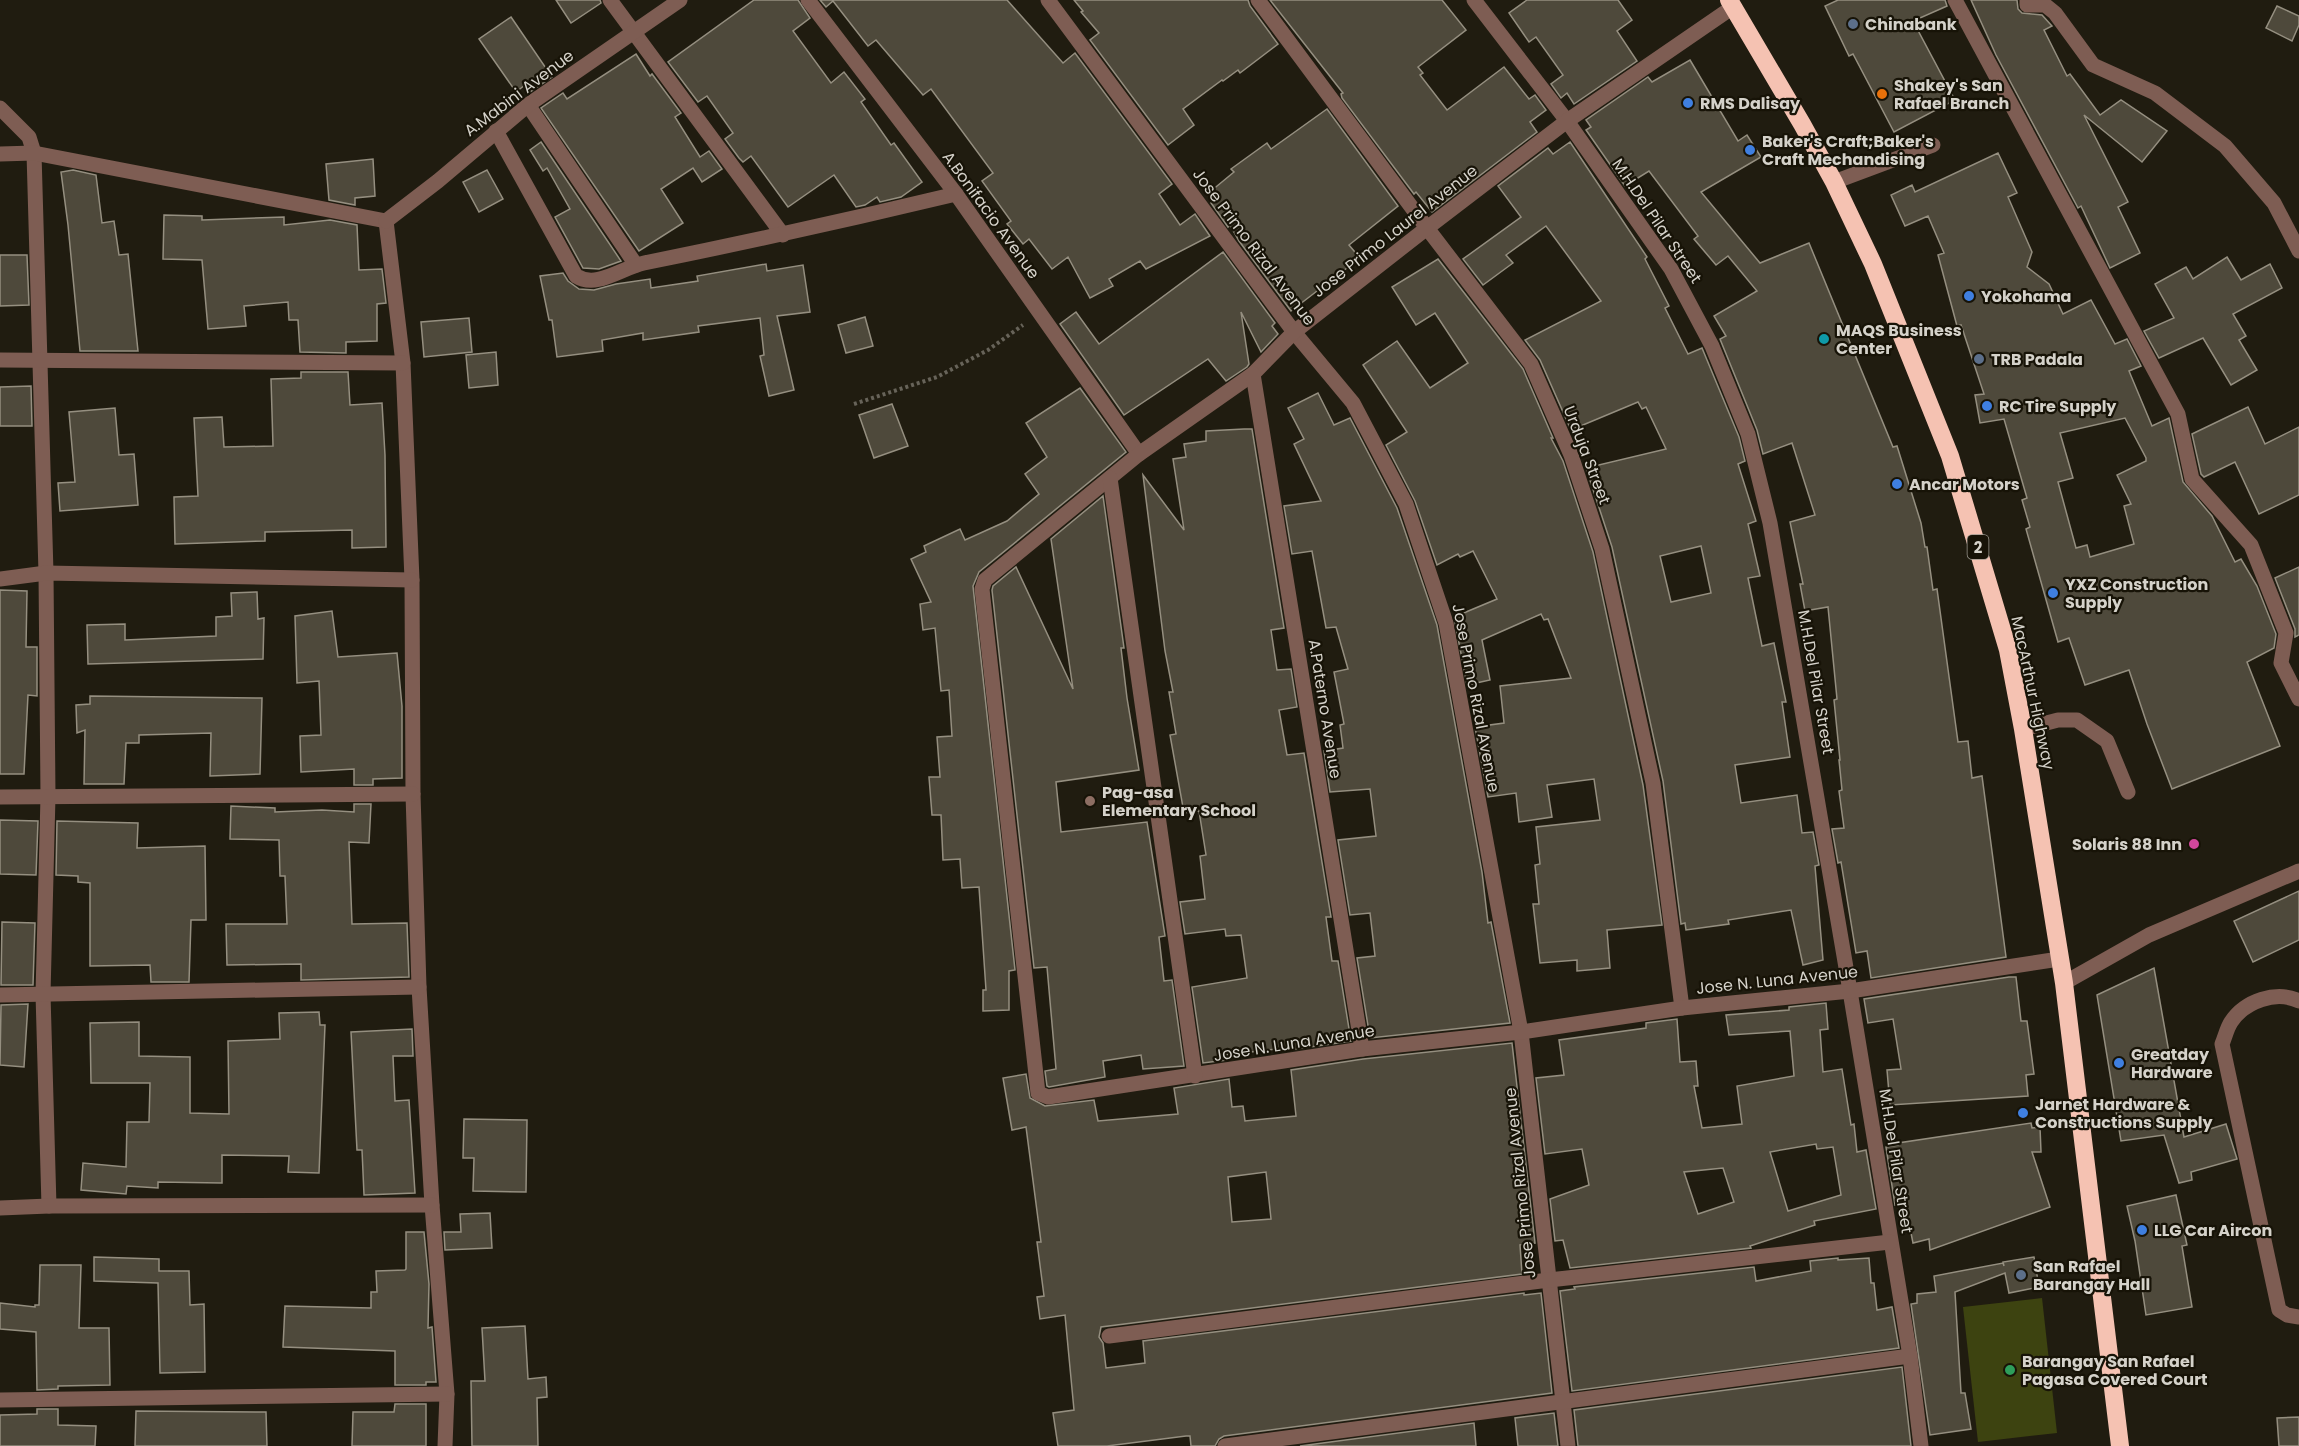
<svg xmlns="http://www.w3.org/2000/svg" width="2299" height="1446" font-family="Poppins,sans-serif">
<rect width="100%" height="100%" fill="#201c10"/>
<polygon fill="#3d4310" points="2042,1298 2057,1433 1978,1442 1963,1307"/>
<g fill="#4e493b" stroke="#958f80" stroke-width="1.5" fill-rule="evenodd">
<polygon points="556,0 600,0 601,3 571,23"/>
<polygon points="754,0 798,0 810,18 793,31 831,83 844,72 865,99 861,102 891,145 894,143 922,182 901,197 880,202 877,197 865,205 856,207 834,175 788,207 751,156 743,162 739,158 725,139 733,133 707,96 698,102 668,62"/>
<polygon points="820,0 1007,0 1063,63 1075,53 1172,184 1159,194 1180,225 1195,214 1210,236 1146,269 1140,261 1109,279 1113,286 1090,298 1068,257 1052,269 1029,239 1023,244 1007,224 1011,221 982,181 993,173 931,89 923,95 876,40 868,46 833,1 826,7"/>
<polygon points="1074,0 1248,0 1250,6 1278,44 1240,73 1238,70 1223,81 1222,80 1183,109 1194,125 1168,145 1090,40 1099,33 1081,12 1083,11"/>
<polygon points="1270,0 1442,0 1466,30 1418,67 1423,73 1420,75 1447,110 1504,67 1529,99 1535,95 1546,110 1530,122 1537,132 1432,212 1416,192 1414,194 1342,98 1341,94 1343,93"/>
<polygon points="1527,0 1618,0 1632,20 1617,31 1637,61 1574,104 1567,93 1561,98 1551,84 1563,75 1536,37 1529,42 1509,13"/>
<polygon points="1838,0 1945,0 1947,6 1913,21 1955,100 1894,132 1853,54 1849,56 1825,6"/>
<polygon points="1971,0 2017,0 2018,9 2022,13 2042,15 2052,26 2044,30 2067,76 2070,74 2100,115 2121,100 2167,131 2142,162 2084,115 2128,202 2118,207 2140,253 2110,268 2081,206 2078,208 1996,55"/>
<polygon points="2277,6 2299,16 2299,25 2292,41 2266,28"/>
<polygon points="511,17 552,77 530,92 525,85 516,92 479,39"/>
<polygon points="636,54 650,76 652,74 681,113 675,117 700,157 709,151 722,169 702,182 693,168 661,189 683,223 639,251 541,108 563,93 567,99"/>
<polygon points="1690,60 1738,141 1747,135 1761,157 1701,192 1760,263 1809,243 1893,447 1897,446 1921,523 1925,547 1927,547 1933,590 1937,589 1958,742 1968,741 1972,778 1982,776 2006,957 1871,978 1867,951 1856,953 1841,862 1838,863 1832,829 1844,828 1839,791 1842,790 1839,760 1840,760 1834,700 1837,699 1828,607 1805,611 1800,584 1803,584 1790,522 1815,515 1792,443 1763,454 1757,430 1720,339 1726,336 1714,316 1757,291 1728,256 1716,265 1694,239 1698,236 1649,171 1625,186 1586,130 1591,127 1586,120 1648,77 1652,82"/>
<polygon points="1327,109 1398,206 1349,245 1360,258 1291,311 1239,241 1230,225 1228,227 1211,203 1217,199 1211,191 1234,172 1231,169 1267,143 1271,149"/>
<polygon points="541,142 621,261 599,269 583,268 555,217 570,209 547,168 543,171 530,150"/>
<path d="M1570 142 1647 257 1645 259 1669 306 1665 308 1688 354 1702 348 1739 437 1745 461 1738 464 1756 521 1748 524 1760 576 1748 578 1762 646 1774 643 1786 702H1782L1790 757 1735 765 1741 803 1797 795 1802 833 1813 832 1819 865 1815 866 1823 960 1803 965 1791 910 1728 920 1729 924 1686 930 1685 923 1681 924 1663 781 1612 547 1586 468 1666 449 1646 407 1642 409 1638 402 1571 430 1540 360 1525 340 1601 301 1546 226 1506 255 1513 263 1483 285 1463 259 1521 217 1498 186 1548 148 1553 154ZM1701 546 1711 593 1671 602 1660 556Z"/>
<path d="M1998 153 2017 193 2008 197 2032 252 2027 267 2049 284 2063 314 2091 300 2115 344 2127 339 2141 366 2129 371 2152 426 2169 418 2183 482 2212 516 2235 562 2241 559 2257 586 2276 634 2274 648 2247 662 2280 746 2172 789 2147 724 2129 670 2085 685 2069 638 2058 642 2026 529 2030 527 2022 500 2027 498 2004 419 1980 423 1975 395 1984 394 1961 325 1957 326 1938 255 1944 253 1928 216 1905 226 1891 195 1912 185 1915 192ZM2125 418 2146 458V461L2117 475 2131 504 2124 506 2134 544 2090 557 2087 545 2076 548 2058 482 2073 478 2060 433Z"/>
<polygon points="373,159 375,196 355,198 355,205 329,200 326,164"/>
<polygon points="73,170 96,175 102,223 114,221 119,255 128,254 138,351 80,351 68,225 61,172"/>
<polygon points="487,170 503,199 479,212 463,182"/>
<polygon points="164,215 202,216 202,220 284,217 284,225 330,220 357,225 359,270 382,269 386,303 377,304 377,341 346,342 346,353 300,352 298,320 289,320 288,302 244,306 246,326 208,329 202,260 163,259"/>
<polygon points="1223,252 1275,323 1272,326 1278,334 1261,352 1241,312 1249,364 1247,367 1226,381 1208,359 1124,415 1060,324 1076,312 1099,344"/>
<polygon points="0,255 27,255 29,305 0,306"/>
<polygon points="2227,257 2241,280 2270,264 2282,288 2233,314 2246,336 2239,340 2257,370 2231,385 2203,338 2159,358 2144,331 2174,318 2155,284 2186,267 2193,279"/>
<polygon points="1438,259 1523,369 1553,438 1551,438 1563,461 1593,552 1643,785 1662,925 1607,930 1610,968 1577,971 1577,960 1540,963 1533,904 1539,904 1535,865 1540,864 1536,827 1600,820 1594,779 1547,785 1552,817 1519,822 1516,793 1488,797 1475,727 1504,723 1500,686 1571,678 1548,619 1544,620 1541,614 1482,640 1490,680 1467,685 1454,617 1497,599 1473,551 1460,557 1458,554 1437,565 1415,501 1386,445 1407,432 1363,365 1397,341 1430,388 1468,363 1435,313 1416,325 1392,287"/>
<polygon points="766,264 767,271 803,265 810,312 777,316 794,390 769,396 760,356 764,355 760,318 698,326 699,332 643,340 643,333 602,340 603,351 557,357 552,320 549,320 540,276 563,273 568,281 579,289 594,290 616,284 650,279 651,288 698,281 697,276"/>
<polygon points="865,317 873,346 846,353 838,325"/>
<polygon points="469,318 472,352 424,357 421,322"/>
<polygon points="496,352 498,385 469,388 466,355"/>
<polygon points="301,372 348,372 350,405 382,403 385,455 386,547 352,548 352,530 265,532 265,541 175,544 174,497 198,496 194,418 222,417 224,447 273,446 271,379 301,378"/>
<polygon points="31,386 32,426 0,426 0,387"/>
<polygon points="1080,388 1126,452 979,572 973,586 1015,970 1009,971 1009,1010 983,1011 983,990 986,990 979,887 962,888 960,859 943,860 941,815 932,815 929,777 940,777 937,737 952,736 949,690 941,691 935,628 923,630 920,604 931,602 911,559 926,552 924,546 960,529 965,540 1007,521 1039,494 1025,474 1047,457 1026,423"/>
<polygon points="1318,393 1334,425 1350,418 1397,508 1437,625 1482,872 1488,923 1491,922 1510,1023 1370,1038 1357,958 1375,956 1370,913 1350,915 1338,840 1376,836 1370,789 1330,792 1324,751 1343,748 1340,725 1344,724 1334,672 1348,669 1336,627 1326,628 1312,551 1292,554 1284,506 1321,501 1294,444 1304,439 1288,408"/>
<polygon points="892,404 908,446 874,458 859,415"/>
<polygon points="2248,407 2265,444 2299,427 2299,495 2259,514 2235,462 2204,477 2201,474 2192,434"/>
<polygon points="115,408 119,455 134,454 138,505 60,511 58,483 75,482 69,412"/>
<polygon points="1244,429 1252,429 1284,628 1271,630 1277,670 1291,669 1297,707 1279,710 1287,755 1304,753 1331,917 1326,917 1332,961 1338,961 1351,1041 1289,1050 1285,1048 1225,1055 1226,1060 1203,1063 1192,987 1247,978 1241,935 1226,936 1225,929 1185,934 1180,902 1205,899 1200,856 1206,855 1199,811 1184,813 1170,735 1176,734 1169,692 1173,692 1165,651 1143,475 1184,530 1173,459 1186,457 1184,444 1206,441 1206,431"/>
<polygon points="1103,496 1124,648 1121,648 1127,698 1139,770 1056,782 1061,832 1147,822 1165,936 1159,937 1164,981 1172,980 1184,1066 1143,1069 1141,1055 1103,1061 1105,1077 1049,1087 1047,1086 1045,1071 1056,1069 1047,967 1034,968 992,590 993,586 1016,567 1073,689 1051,539"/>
<polygon points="2299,567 2299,635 2295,637 2295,629 2275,578"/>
<polygon points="0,590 27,591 26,647 37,647 37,696 28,695 24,774 0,774"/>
<polygon points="257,592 258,619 264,618 263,659 88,664 87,625 125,624 125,640 216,636 216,617 232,616 231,593"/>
<polygon points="332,611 338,657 397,653 402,706 402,778 373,779 373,785 354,785 354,769 301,772 300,736 321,735 319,681 297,683 295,616"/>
<polygon points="90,696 262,698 260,774 210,776 211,733 139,735 139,743 126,743 124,784 84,784 85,730 77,733 76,705 90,704"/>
<polygon points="354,804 371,804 369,843 349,842 352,924 407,923 409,977 301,980 301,964 227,965 226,924 287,924 285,876 280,876 279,840 230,839 231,806 275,808 275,812 322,810 354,812"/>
<polygon points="0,820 38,821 36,875 0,874"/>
<polygon points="57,821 138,823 137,848 205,846 206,920 191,920 189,982 151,982 150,965 90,966 90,883 78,882 78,876 56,875"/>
<polygon points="2299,891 2299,940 2253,962 2234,921"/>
<polygon points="2,922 35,923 33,985 1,985"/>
<polygon points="2154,968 2184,1137 2226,1124 2237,1159 2191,1172 2192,1180 2179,1183 2164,1135 2121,1141 2097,995"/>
<polygon points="2009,977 2016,977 2021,1021 2027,1021 2034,1074 2026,1075 2028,1096 1890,1105 1887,1070 1901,1069 1893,1019 1868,1023 1864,999"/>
<path d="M1826 1003 1828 1029 1820 1030 1823 1072 1842 1069 1851 1125 1854 1124 1857 1152 1866 1150 1876 1209 1814 1221 1815 1225 1750 1246 1751 1248 1570 1268 1563 1240 1555 1241 1550 1199 1589 1185 1582 1149 1545 1154 1536 1078 1564 1075 1559 1040 1646 1028V1023L1677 1019 1680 1062 1696 1061 1698 1086H1694L1702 1128 1742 1124 1737 1086 1794 1076 1790 1031 1729 1035 1726 1015 1789 1010V1007ZM1816 1144 1817 1149 1833 1147 1841 1195 1788 1211 1770 1152ZM1723 1168 1734 1202 1698 1214 1684 1172Z"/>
<polygon points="28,1004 24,1067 0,1065 1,1005"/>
<polygon points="319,1012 320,1025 325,1025 319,1173 288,1172 289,1156 222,1155 222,1183 158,1182 158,1188 127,1186 126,1194 81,1190 83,1163 126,1167 127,1122 149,1122 150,1083 91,1083 90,1023 139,1022 139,1056 190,1057 190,1113 229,1114 228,1041 280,1039 279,1013"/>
<polygon points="412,1029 413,1056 393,1056 395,1101 409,1100 415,1193 364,1195 362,1150 357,1150 351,1032"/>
<path d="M1512 1043 1535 1243 1520 1245 1522 1274 1101 1327 1099 1337 1103 1343 1106 1368 1145 1363 1143 1341 1524 1293V1295L1541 1293 1552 1393 1224 1436 1219 1439 1215 1446H1191L1190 1436H1186L1107 1446H1058L1053 1413 1074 1410 1065 1315 1040 1319 1037 1297 1044 1296 1037 1242H1041L1026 1127 1012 1130 1003 1078 1026 1074 1030 1098 1045 1106 1094 1100 1098 1121 1178 1114 1174 1088 1229 1079 1232 1107 1243 1106 1245 1121 1296 1116 1291 1070 1363 1059ZM1266 1172 1271 1219 1232 1222 1228 1177Z"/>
<polygon points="464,1119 527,1120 526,1192 473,1191 474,1158 463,1158"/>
<polygon points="2031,1123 2032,1128 2040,1127 2041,1152 2032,1152 2050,1207 1930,1250 1929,1239 1913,1243 1905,1203 1895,1205 1886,1147 1898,1145 1898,1143"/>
<polygon points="2176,1195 2187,1245 2182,1246 2192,1307 2146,1315 2135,1241 2127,1206"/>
<polygon points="490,1213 492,1248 445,1250 444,1232 461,1232 460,1214"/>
<polygon points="406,1232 424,1232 429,1284 428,1328 432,1327 436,1382 426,1382 426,1385 395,1385 395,1351 283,1347 285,1306 371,1308 371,1292 377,1292 376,1271 405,1270 406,1269"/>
<polygon points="94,1257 159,1259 159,1271 189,1271 190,1305 204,1304 205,1372 160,1373 158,1283 94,1281"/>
<polygon points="2034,1257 2039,1287 2009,1293 2005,1273 1955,1292 1961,1393 1965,1393 1971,1429 1930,1435 1911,1304 1917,1303 1917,1294 1936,1292 1934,1276 2003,1263 2004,1266 2003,1262"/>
<polygon points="1838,1258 1838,1260 1869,1258 1871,1283 1874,1283 1877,1310 1892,1307 1899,1348 1572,1391 1560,1291 1575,1289 1574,1287 1754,1267 1756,1281 1811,1271 1810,1261"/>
<polygon points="40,1265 81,1265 79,1328 109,1328 110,1385 58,1386 58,1389 37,1390 36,1332 0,1329 0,1303 35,1307 35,1305 39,1305"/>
<polygon points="525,1326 528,1379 546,1377 547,1397 537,1398 538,1446 472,1446 471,1381 485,1381 482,1328"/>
<polygon points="1902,1367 1911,1446 1578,1446 1574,1410"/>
<polygon points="395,1404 426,1404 426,1446 352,1446 353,1412 394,1412"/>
<polygon points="37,1409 58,1409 58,1425 96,1426 95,1446 0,1446 0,1415 37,1414"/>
<polygon points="136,1411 266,1412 267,1446 135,1446"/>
<polygon points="1554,1413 1558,1446 1518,1446 1515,1418"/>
<polygon points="2299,1417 2299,1446 2279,1446 2277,1418"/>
<polygon points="1474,1423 1476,1446 1300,1446"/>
</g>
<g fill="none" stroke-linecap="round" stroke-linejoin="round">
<polyline stroke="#676359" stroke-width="4" stroke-dasharray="3 3" stroke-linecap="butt" points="854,404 937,377 988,350 1023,325"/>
<g stroke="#7e5d53" stroke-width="15">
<polyline points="610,0 783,235"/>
<polyline points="808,0 956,194 1139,454"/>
<polyline points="1048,0 1294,332 1353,403 1406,504 1446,623 1521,1032 1568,1446"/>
<polyline points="1258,0 1427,228 1531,364 1571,455 1602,549 1653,783 1682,1008"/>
<polyline points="1474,0 1567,121 1671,269 1712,346 1748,434 1770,523 1850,991 1910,1356 1921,1446"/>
<polyline points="1955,0 2178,414 2192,479 2251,545 2286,633 2281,663 2299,699"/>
<polyline points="2027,0 2027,5 2045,5 2055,13 2093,65 2155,93 2225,146 2274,203 2299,251"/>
<polyline points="1733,7 1567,121 1427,228 1294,332 1253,374 1139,454 985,580 982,589 1038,1093 1048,1097 1362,1049 1521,1032 1682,1008 1850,991 2059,959"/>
<polyline points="528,105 636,265"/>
<polyline points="0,108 29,137 34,153 46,573 48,796 43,994 49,1206"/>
<path d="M496 131 576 276C597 289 621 268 644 263 748 242 852 219 956 194"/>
<polyline points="0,154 34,153 386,221"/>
<polyline points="1834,182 1933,145"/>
<polyline points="386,221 403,363 412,580 413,794 419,987 432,1205 447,1394 445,1446"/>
<polyline points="386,221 438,181 528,105 680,0"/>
<polyline points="0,360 403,363"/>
<polyline points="1253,374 1362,1049"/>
<polyline points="1110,478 1195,1076"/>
<polyline points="0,579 46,573 412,580"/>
<polyline points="2023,729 2058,720 2077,720 2107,741 2128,792"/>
<polyline points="0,797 413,794"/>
<polyline points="2064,983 2149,935 2299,871"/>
<polyline points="0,995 419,987"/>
<path d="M2299 1001C2276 990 2245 1001 2231 1022 2227 1028 2225 1037 2222 1044L2279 1310 2287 1315 2299 1317"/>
<polyline points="0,1208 49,1206 432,1205"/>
<polyline points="1109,1336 1549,1280 1890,1242"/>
<polyline points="0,1400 447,1394"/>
<polyline points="1225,1446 1910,1356"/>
</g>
<polyline stroke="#f5c2b2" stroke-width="18" points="1729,0 1802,124 1834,182 1873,264 1950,456 2008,650 2023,729 2064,983 2120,1446"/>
</g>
<g fill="#5c6f8a" stroke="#171307" stroke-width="2">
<circle cx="1853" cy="24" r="6"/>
<circle cx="1979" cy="359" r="6"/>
<circle cx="2021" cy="1275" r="6"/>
</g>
<circle fill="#e8710a" stroke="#171307" stroke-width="2" cx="1882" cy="94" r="6"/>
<g fill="#3f7fe0" stroke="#171307" stroke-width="2">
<circle cx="1688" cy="103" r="6"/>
<circle cx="1750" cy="150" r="6"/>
<circle cx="1969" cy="296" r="6"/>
<circle cx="1987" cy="406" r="6"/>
<circle cx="1897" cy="484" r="6"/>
<circle cx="2053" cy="593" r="6"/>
<circle cx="2119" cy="1063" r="6"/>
<circle cx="2023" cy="1113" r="6"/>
<circle cx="2142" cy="1230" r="6"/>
</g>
<circle fill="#0f9aa8" stroke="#171307" stroke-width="2" cx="1824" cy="339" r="6"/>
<circle fill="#8d6e63" stroke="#171307" stroke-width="2" cx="1090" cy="801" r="6"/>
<circle fill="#d1479c" stroke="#171307" stroke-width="2" cx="2194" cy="844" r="6"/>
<circle fill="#2e9e5b" stroke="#171307" stroke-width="2" cx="2010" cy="1370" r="6"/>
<g text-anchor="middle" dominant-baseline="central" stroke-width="4.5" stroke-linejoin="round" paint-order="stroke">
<rect fill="#171307" stroke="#9c9990" stroke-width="1.5" x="1967.5" y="535" width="21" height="24" rx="4.5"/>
<g font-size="15" font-weight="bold" fill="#d5d2ca">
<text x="1978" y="547">2</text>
</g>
<g font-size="16" font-weight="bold" fill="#d5d2ca" stroke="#171307" text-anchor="start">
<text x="1865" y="24">Chinabank</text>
<text x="1894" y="85">Shakey's San<tspan x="1894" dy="18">Rafael Branch</tspan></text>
<text x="1700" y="103">RMS Dalisay</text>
<text x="1762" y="141">Baker's Craft;Baker's<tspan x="1762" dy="18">Craft Mechandising</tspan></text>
<text x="1981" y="296">Yokohama</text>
<text x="1836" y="330">MAQS Business<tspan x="1836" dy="18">Center</tspan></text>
<text x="1991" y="359">TRB Padala</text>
<text x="1999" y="406">RC Tire Supply</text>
<text x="1909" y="484">Ancar Motors</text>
<text x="2065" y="584">YXZ Construction<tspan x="2065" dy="18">Supply</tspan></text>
<text x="1102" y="792">Pag-asa<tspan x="1102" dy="18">Elementary School</tspan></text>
<text x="2182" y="844" text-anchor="end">Solaris 88 Inn</text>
<text x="2131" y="1054">Greatday<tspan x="2131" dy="18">Hardware</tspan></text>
<text x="2035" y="1104">Jarnet Hardware &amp;<tspan x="2035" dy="18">Constructions Supply</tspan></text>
<text x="2154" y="1230">LLG Car Aircon</text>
<text x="2033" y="1266">San Rafael<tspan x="2033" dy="18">Barangay Hall</tspan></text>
<text x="2022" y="1361">Barangay San Rafael<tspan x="2022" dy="18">Pagasa Covered Court</tspan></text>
</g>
<g font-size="16" fill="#d5d2ca" stroke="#171307">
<text transform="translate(519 93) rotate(-37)">A.Mabini Avenue</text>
<text transform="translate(991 215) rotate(54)">A.Bonifacio Avenue</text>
<text transform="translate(1657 221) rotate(56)">M.H.Del Pilar Street</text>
<text transform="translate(1395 231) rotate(-38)">Jose Primo Laurel Avenue</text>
<text transform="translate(1254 247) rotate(53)">Jose Primo Rizal Avenue</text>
<text transform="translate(1587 455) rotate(69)">Urduja Street</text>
<text transform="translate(1816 682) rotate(80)">M.H.Del Pilar Street</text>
<text transform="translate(2033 693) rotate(78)">MacArthur Highway</text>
<text transform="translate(1476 698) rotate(79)">Jose Primo Rizal Avenue</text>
<text transform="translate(1325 709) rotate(81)">A.Paterno Avenue</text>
<text transform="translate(1777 980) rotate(-6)">Jose N. Luna Avenue</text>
<text transform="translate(1294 1043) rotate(-9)">Jose N. Luna Avenue</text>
<text transform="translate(1896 1161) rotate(81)">M.H.Del Pilar Street</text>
<text transform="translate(1520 1183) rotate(-96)">Jose Primo Rizal Avenue</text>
</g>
</g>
</svg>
